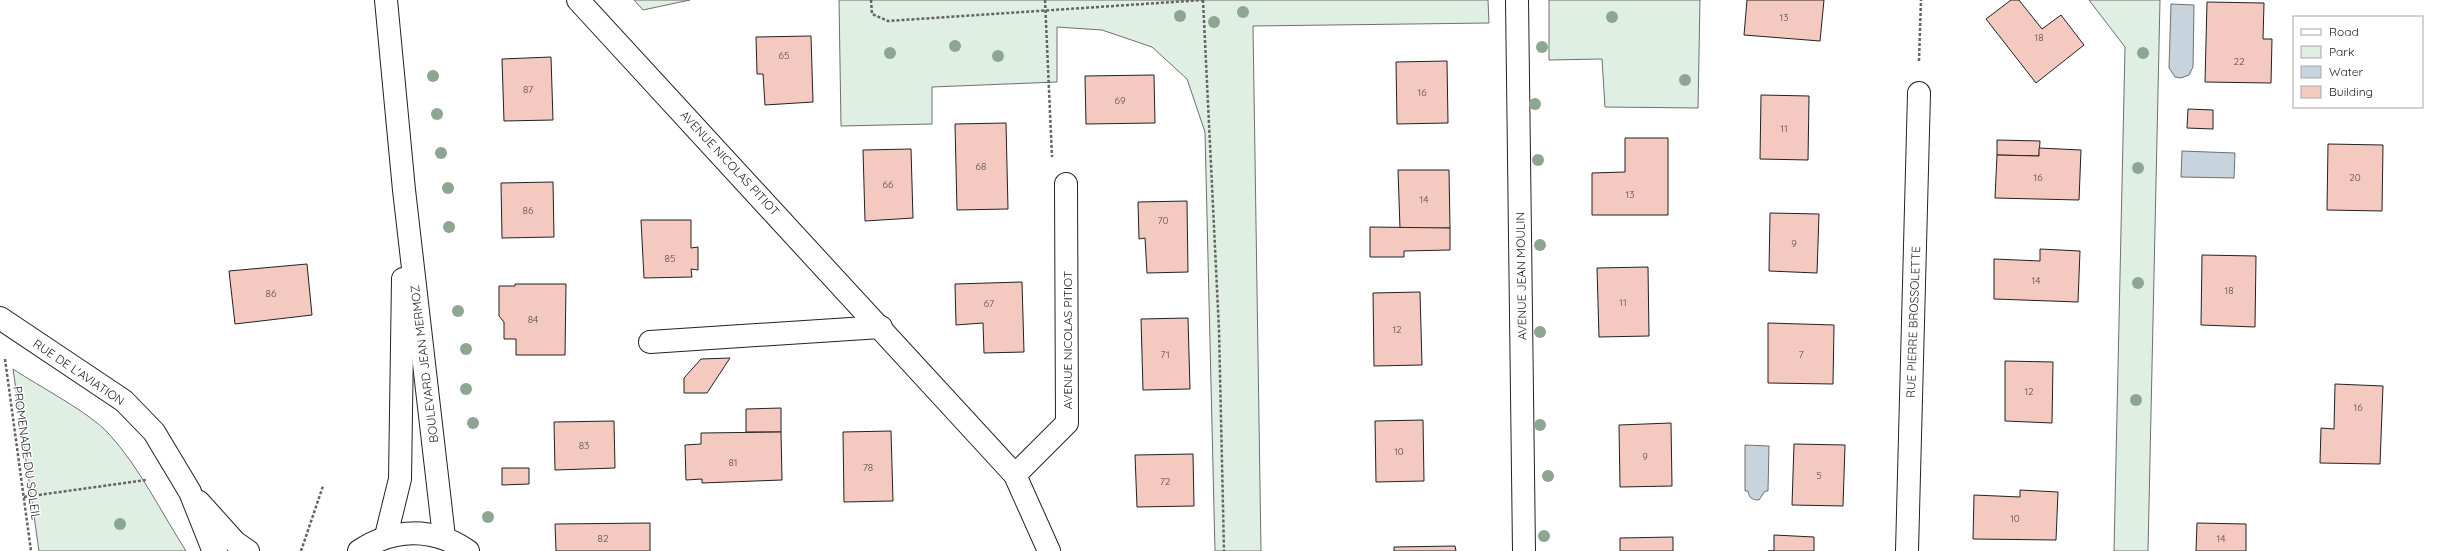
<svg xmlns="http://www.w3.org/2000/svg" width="2439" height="551" font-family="Quicksand,sans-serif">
<rect width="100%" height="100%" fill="#fff"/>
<g fill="#e0efe3" stroke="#6f6f6f">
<polygon points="634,0 690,0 643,10"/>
<polygon points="839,0 1488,0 1489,23 1253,26 1261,551 1215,551 1205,132 1187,79 1152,47 1102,30 1057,27 1057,82 932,87 932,124 841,126"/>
<polygon points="1549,0 1700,0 1698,108 1605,107 1602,59 1549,60"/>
<polygon points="2089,0 2160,0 2148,551 2114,551 2125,47"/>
<path d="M13 369C40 387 89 412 109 434 140 468 161 512 186 551H39Z"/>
</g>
<g fill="#c7d3dd" stroke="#6f6f6f">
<polygon points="2171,4 2194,5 2193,67 2189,75 2181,78 2175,77 2169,68"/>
<polygon points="2182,151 2235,153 2234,178 2181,177"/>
<path d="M1745 445 1769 446 1768 491H1765L1759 500C1752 500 1749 498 1748 491H1745Z"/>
</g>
<g fill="#f3c9c0" stroke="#222">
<polygon points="1747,0 1824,0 1820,41 1744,35"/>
<polygon points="2011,0 2019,0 2042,29 2061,15 2084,45 2036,83 1986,19"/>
<polygon points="2207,2 2264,3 2263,39 2272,39 2271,83 2205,82"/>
<polygon points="811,36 813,102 765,105 763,74 757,74 756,37"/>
<polygon points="551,57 553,120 504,121 502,59"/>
<polygon points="1447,61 1448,123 1397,124 1396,62"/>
<polygon points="1154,75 1155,123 1086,124 1085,76"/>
<polygon points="1761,95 1809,96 1808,160 1760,159"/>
<polygon points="2188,109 2213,110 2213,129 2187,128"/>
<polygon points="1006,123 1008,209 957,210 955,124"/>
<polygon points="1625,138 1668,138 1668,215 1592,215 1592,173 1625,172"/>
<polygon points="1997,140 2040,141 2039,156 1997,155"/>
<polygon points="2328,144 2383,145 2382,211 2327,210"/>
<polygon points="2039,148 2081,150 2079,200 1995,198 1997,155 2039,156"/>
<polygon points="911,149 913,218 865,221 863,150"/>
<polygon points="1398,170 1449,170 1450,228 1400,229"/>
<polygon points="553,182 554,237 502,238 501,183"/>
<polygon points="1187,201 1188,272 1147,273 1145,238 1139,239 1138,202"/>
<polygon points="1770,213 1819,214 1817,273 1769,271"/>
<polygon points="641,220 691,220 691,248 698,247 698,270 691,269 692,277 644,278"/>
<polygon points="1370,227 1450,228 1450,250 1404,251 1404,257 1370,257"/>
<polygon points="2040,249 2080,251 2078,302 1994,299 1994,259 2040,261"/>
<polygon points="2202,255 2256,256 2255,327 2201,325"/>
<polygon points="307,264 312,315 235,324 229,271"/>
<polygon points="1648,267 1649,336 1599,337 1597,268"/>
<polygon points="1022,282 1024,352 984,353 983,323 956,325 955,284"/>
<polygon points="515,284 566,284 565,355 516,355 516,339 504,339 504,322 499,316 499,286 515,286"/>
<polygon points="1420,292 1422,365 1374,366 1373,293"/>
<polygon points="1188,318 1190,389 1143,390 1141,319"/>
<polygon points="1768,323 1834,325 1833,384 1768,383"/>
<polygon points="730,358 707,393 684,393 684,378 701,359"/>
<polygon points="2005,361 2053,362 2052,423 2005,421"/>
<polygon points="2335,384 2383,386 2380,464 2320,463 2321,428 2334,429"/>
<polygon points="781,408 781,432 746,432 746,409"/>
<polygon points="1423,420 1424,481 1376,482 1375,421"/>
<polygon points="614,421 615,468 555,470 554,422"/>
<polygon points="1671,423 1672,486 1620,487 1619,425"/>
<polygon points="891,431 893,501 844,502 843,432"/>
<polygon points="781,432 782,480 702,483 702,479 686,480 685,445 701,444 701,433"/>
<polygon points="1794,444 1845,445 1843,506 1792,505"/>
<polygon points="1193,454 1194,506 1137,507 1135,455"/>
<polygon points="502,468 529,468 529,484 502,485"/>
<polygon points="2020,490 2058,492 2056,540 1973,539 1974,495 2020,497"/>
<polygon points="650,523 650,551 556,551 555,524"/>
<polygon points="2197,523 2246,524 2246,551 2196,551"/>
<polygon points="1774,535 1814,537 1814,551 1768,551 1774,551"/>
<polygon points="1673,537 1673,551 1620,551 1620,538"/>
<polygon points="1455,546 1456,551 1394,551 1394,547"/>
</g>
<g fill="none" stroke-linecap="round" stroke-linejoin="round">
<defs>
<g id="minor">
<polyline points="578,0 1015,475 1049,551"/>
<polyline points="1517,0 1524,551"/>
<polyline points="0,318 124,401 154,432 190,492 212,547 216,551"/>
<polyline points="650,342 881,327"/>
<polyline points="1015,475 1067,423 1066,184"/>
<polyline points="199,502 235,542 248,551"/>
<polyline points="1907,551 1919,93"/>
</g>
<g id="major">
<polyline points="386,0 404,190 444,537"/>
<polyline points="386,536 400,479 403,279"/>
<path d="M359 551C393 528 433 527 468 551"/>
</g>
</defs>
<use href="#minor" stroke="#222" stroke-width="24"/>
<use href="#major" stroke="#222" stroke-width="24"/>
<g stroke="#646464" stroke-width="2.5" stroke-dasharray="3 2" stroke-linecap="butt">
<polyline points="871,0 872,14 888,21 1203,0"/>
<polyline points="1045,0 1052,157"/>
<polyline points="1203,0 1219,330 1224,551"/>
<polyline points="1919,61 1921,0"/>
<polyline points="5,359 31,551"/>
<polyline points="24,497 146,480"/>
<polyline points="301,551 323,486"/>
</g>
<use href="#minor" stroke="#fff" stroke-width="22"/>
<use href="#major" stroke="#fff" stroke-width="22"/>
</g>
<g fill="#8da692">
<circle cx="1243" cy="12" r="6"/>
<circle cx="1180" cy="16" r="6"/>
<circle cx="1612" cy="17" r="6"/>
<circle cx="1214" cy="22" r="6"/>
<circle cx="955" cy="46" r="6"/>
<circle cx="1542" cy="47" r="6"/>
<circle cx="890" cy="53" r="6"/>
<circle cx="2143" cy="53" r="6"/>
<circle cx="998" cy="56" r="6"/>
<circle cx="433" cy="76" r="6"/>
<circle cx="1685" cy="80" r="6"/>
<circle cx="1535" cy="104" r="6"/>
<circle cx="437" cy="114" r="6"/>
<circle cx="441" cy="153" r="6"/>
<circle cx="1538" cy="160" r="6"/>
<circle cx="2138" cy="168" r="6"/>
<circle cx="448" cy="188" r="6"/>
<circle cx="449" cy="227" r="6"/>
<circle cx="1540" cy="245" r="6"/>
<circle cx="2138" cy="283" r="6"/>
<circle cx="458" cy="311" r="6"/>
<circle cx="1540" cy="332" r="6"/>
<circle cx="466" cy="349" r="6"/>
<circle cx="466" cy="389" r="6"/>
<circle cx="2136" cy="400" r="6"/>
<circle cx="473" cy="423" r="6"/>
<circle cx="1540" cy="425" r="6"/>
<circle cx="1548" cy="476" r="6"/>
<circle cx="488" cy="517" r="6"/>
<circle cx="120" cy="524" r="6"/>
<circle cx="1544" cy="536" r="6"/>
</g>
<g text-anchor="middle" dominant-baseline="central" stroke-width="3" stroke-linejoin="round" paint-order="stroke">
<g font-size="10" fill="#564c4a">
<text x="1784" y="17">13</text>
<text x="2039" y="37">18</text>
<text x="784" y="55">65</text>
<text x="2239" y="61">22</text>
<text x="528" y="89">87</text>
<text x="1422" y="92">16</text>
<text x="1120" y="100">69</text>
<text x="1784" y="128">11</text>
<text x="981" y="166">68</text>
<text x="2038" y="177">16</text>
<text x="2355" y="177">20</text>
<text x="888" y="184">66</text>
<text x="1630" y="194">13</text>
<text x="1424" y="199">14</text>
<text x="528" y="210">86</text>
<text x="1163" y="220">70</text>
<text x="1794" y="243">9</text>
<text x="670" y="258">85</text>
<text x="2036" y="280">14</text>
<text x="2229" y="290">18</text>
<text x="271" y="293">86</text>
<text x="1623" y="302">11</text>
<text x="989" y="303">67</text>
<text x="533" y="319">84</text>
<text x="1397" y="329">12</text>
<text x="1165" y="354">71</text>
<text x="1801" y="354">7</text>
<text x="2029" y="391">12</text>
<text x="2358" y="407">16</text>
<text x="584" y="445">83</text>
<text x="1399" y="451">10</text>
<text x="1645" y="456">9</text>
<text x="733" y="462">81</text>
<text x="868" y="467">78</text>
<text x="1819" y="475">5</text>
<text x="1165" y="481">72</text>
<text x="2015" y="518">10</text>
<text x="603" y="538">82</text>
<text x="2221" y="538">14</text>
</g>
<g font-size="12" fill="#222" stroke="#fff">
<text transform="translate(730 163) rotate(47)">AVENUE NICOLAS PITIOT</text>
<text transform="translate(1521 276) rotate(-91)">AVENUE JEAN MOULIN</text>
<text transform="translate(1913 322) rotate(-88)">RUE PIERRE BROSSOLETTE</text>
<text transform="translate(1067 340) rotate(-90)">AVENUE NICOLAS PITIOT</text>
<text transform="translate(424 364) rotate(-97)">BOULEVARD JEAN MERMOZ</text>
<text transform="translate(79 372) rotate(34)">RUE DE L'AVIATION</text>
<text transform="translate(27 453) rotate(82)">PROMENADE DU SOLEIL</text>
</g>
</g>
<rect x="2293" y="16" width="130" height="92" fill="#ffffff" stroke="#a7a7a7"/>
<rect x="2301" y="29" width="20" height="6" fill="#ffffff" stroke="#a7a7a7"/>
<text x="2329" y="36" font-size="12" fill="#222222">Road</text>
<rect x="2301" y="46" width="20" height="12" fill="#e0efe3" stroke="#a7a7a7"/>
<text x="2329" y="56" font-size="12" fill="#222222">Park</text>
<rect x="2301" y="66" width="20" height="12" fill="#c7d3dd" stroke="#a7a7a7"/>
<text x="2329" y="76" font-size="12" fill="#222222">Water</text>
<rect x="2301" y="86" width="20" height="12" fill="#f3c9c0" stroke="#a7a7a7"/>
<text x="2329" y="96" font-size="12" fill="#222222">Building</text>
</svg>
